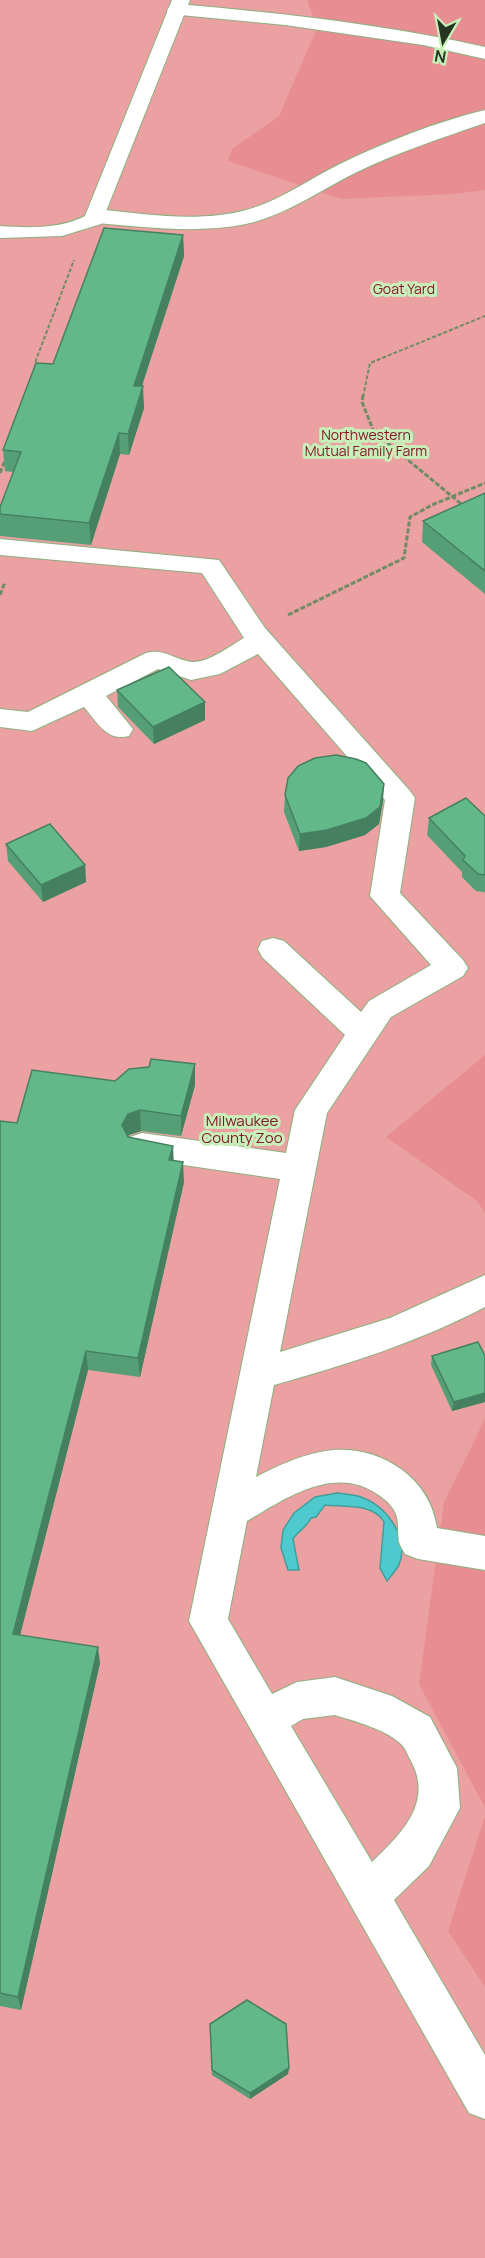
<svg xmlns="http://www.w3.org/2000/svg" width="485" height="2258" font-family="Manrope,sans-serif">
<rect width="100%" height="100%" fill="#c8efba"/>
<rect fill="#eba1a2" x="0" y="0" width="485" height="2258"/>
<g fill="#e88e92">
<polygon points="307,0 485,0 485,190 454,194 341,199 228,161 232,149 279,116 317,28"/>
<polygon points="485,1055 485,1213 477,1201 386,1137"/>
<polygon points="485,1419 485,1808 419,1684 444,1502"/>
<polygon points="485,1816 485,1987 448,1931"/>
</g>
<path fill="#4ecace" stroke="#429e9a" stroke-width="1.5" d="M337 1493C344 1494 354 1494 361 1497 386 1506 410 1537 399 1565 396 1570 391 1576 387 1581L380 1568 384 1522C374 1503 343 1507 325 1505L316 1517 311 1518C307 1527 298 1531 293 1539L299 1570H288L281 1548 283 1530 294 1513 315 1497Z"/>
<g fill="none" stroke-linecap="round" stroke-linejoin="round">
<defs>
<path id="service" d="M172 0H190L101 224 62 236 0 238V226C28 228 60 229 85 216Z"/>
<g id="pedestrian">
<path d="M177 4C281 13 383 24 485 47V59L423 45 285 25 170 14 167 10 170 6Z"/>
<path d="M485 110V123C442 138 398 152 357 172 320 190 287 215 246 224 196 234 146 227 96 223L88 221 85 216 88 211 96 209C145 214 198 223 246 210 280 201 309 179 340 164 385 142 436 122 485 110Z"/>
<path d="M0 539 219 560 265 628 410 791 415 798 400 893 463 960 468 968 463 976 391 1017 327 1113 280 1352 390 1318 485 1275V1307C418 1342 346 1365 274 1385L256 1477C279 1465 307 1452 334 1450 382 1447 430 1478 437 1528L485 1536V1570L418 1559 405 1554C403 1550 400 1546 399 1542 397 1531 400 1520 394 1510 389 1502 382 1497 374 1492 332 1466 284 1499 247 1521L228 1619 272 1694 297 1682 335 1677 392 1696 430 1717 457 1768 460 1808 429 1866 394 1900 485 2055V2119L469 2113 189 1621 280 1179 142 1159 130 1155 125 1146 130 1137 142 1133 286 1153 295 1110 345 1035 262 957 258 949 262 941 273 938 284 941 361 1012 369 1001 431 965 370 896 385 800 258 654 220 674 191 680 158 669 106 696 133 729 129 736C107 742 97 722 84 707L32 731 0 727V709L28 712 146 653C164 648 175 660 192 662 208 663 230 646 244 638L202 573 0 555ZM335 1715C354 1721 388 1730 402 1745 406 1749 408 1756 411 1761 434 1803 400 1835 372 1862L291 1726 303 1719Z"/>
</g>
</defs>
<use href="#service" stroke="#8bb07e" stroke-width="2"/>
<use href="#pedestrian" stroke="#8bb07e" stroke-width="2"/>
<g stroke="#708b67" stroke-width="2" stroke-dasharray="4 2" stroke-linecap="butt">
<polyline points="34,374 36,360 74,260"/>
<polyline points="363,397 370,363 485,316"/>
</g>
<g stroke="#708b67" stroke-width="3" stroke-dasharray="5 2" stroke-linecap="butt">
<polyline points="363,395 362,402 374,432 465,507"/>
<polyline points="0,473 6,458"/>
<polyline points="0,595 5,582"/>
<polyline points="288,615 404,558 410,517 432,505 485,483"/>
</g>
<use href="#service" fill="#fff" fill-rule="evenodd"/>
<use href="#pedestrian" fill="#fff" fill-rule="evenodd"/>
</g>
<g fill="#559e76">
<polygon points="183,235 184,256 142,386 144,408 129,455 120,454 91,545 0,536 0,508 13,472 5,471 3,450"/>
<polygon points="485,493 485,594 422,542 423,521"/>
<polygon points="117,690 205,702 205,720 154,744 118,707"/>
<polygon points="285,795 383,801 379,824 365,835 326,847 299,851 284,812"/>
<polygon points="485,816 485,893 484,892 476,891 462,877 462,872 427,835 429,818"/>
<polygon points="6,844 85,865 86,882 43,902 8,861"/>
<polygon points="115,1081 195,1085 181,1136 141,1131 129,1135 128,1137 173,1160 184,1182 140,1377 88,1370 20,1635 100,1663 21,2010 0,2006 0,1121 17,1123"/>
<polygon points="432,1356 485,1356 485,1402 452,1411 431,1365"/>
<polygon points="210,2024 289,2068 288,2074 250,2099 212,2075"/>
</g>
<g fill="#458160">
<polygon points="183,235 184,256 135,407 134,386"/>
<polygon points="143,386 144,408 129,455 128,434"/>
<polygon points="119,433 120,454 91,545 89,523"/>
<polygon points="205,702 205,720 154,744 153,727"/>
<polygon points="384,784 383,801 379,824 365,835 326,847 299,851 300,834"/>
<polygon points="85,865 86,882 43,902 41,885"/>
<polygon points="195,1064 195,1085 181,1136 181,1116"/>
<polygon points="140,1110 141,1131 129,1135 123,1145 122,1125 128,1114"/>
<polygon points="173,1146 174,1166 169,1160"/>
<polygon points="183,1162 184,1182 140,1377 138,1358"/>
<polygon points="86,1351 88,1370 16,1651 13,1634"/>
<polygon points="485,1393 485,1402 452,1411 454,1402"/>
<polygon points="98,1647 100,1663 21,2010 18,1997"/>
<polygon points="289,2068 288,2074 250,2099 250,2093"/>
</g>
<g fill="#63b889" stroke="#458160" stroke-width="1.5">
<polygon points="104,228 183,235 134,386 143,386 128,434 119,433 89,523 0,514 0,507 21,452 3,450 36,363 53,364"/>
<polygon points="485,493 485,571 423,521"/>
<polygon points="169,667 205,702 153,727 117,690"/>
<polygon points="336,755 356,759 366,763 384,784 380,807 366,818 327,830 300,834 285,795 288,778 298,766 315,758"/>
<polygon points="466,798 485,816 485,875 478,874 463,860 465,856 429,818"/>
<polygon points="50,824 85,865 41,885 6,844"/>
<polygon points="151,1059 195,1064 181,1116 140,1110 128,1114 122,1125 128,1137 173,1146 169,1160 183,1162 138,1358 86,1351 13,1634 98,1647 18,1997 0,1993 0,1121 17,1123 32,1070 115,1081 129,1069 149,1067"/>
<polygon points="478,1342 485,1356 485,1393 454,1402 432,1356"/>
<polygon points="247,2000 286,2024 289,2068 250,2093 212,2070 210,2024"/>
</g>
<g text-anchor="middle" dominant-baseline="central" stroke-width="6" stroke-linejoin="round" paint-order="stroke">
<g font-size="14" fill="#811829" stroke="#c8efba">
<text x="404" y="288">Goat Yard</text>
<text x="366" y="434">Northwestern<tspan x="366" dy="16">Mutual Family Farm</tspan></text>
</g>
<g font-size="15" fill="#811829" stroke="#c8efba">
<text x="242" y="1120">Milwaukee<tspan x="242" dy="17">County Zoo</tspan></text>
</g>
</g>
<g transform="translate(443 42) rotate(190)" stroke="#c8efba" stroke-width="4.5" paint-order="stroke">
<path d="M0-4.5L10 22L0 15L-10 22Z" fill="#263621"/>
<text y="-9" font-size="16" font-weight="bold" text-anchor="middle" fill="#263621">N</text>
</g>
</svg>
